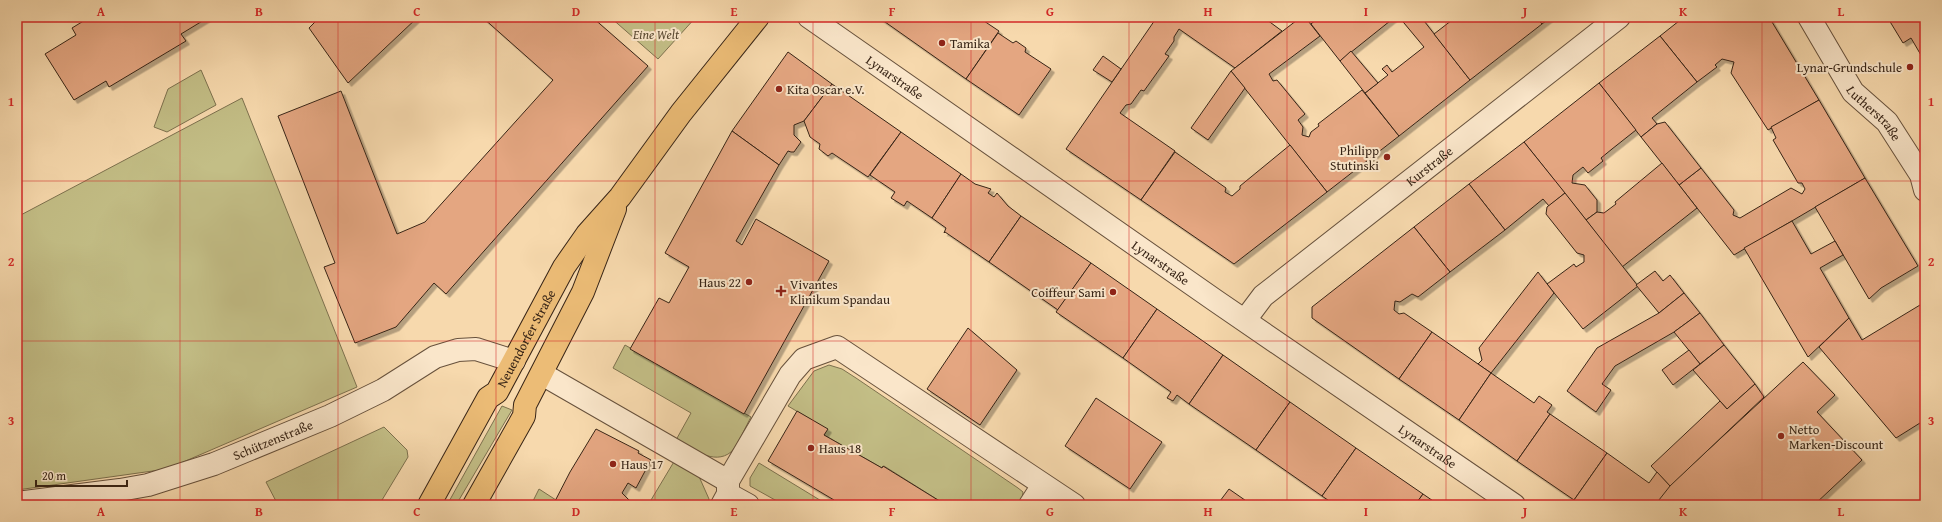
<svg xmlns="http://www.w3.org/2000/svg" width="1942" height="522" font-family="'Gentium Book Plus',serif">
<defs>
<filter id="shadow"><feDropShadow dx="3.5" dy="3.5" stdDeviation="0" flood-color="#0004"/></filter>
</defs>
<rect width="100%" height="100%" fill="#f7d9ad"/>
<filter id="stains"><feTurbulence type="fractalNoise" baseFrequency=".005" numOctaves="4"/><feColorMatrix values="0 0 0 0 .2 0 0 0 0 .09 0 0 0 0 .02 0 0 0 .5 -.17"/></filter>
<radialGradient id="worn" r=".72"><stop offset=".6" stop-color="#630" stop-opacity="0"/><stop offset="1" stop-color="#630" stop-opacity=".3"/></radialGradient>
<g fill="#c3be86" stroke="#7d714e">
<polygon points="610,17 696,17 658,59"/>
<polygon points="201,70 216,105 167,132 154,127 168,89"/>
<polygon points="242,98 357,387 167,469 17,490 17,217"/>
<path d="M625 345 751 417C747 424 736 448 731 452 714 466 691 448 676 440L691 413 613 368Z"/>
<polygon points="829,365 842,369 856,378 1018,488 1023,492 1021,505 946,505 884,466 882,468 824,435 827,429 788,406 814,371"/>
<polygon points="502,406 512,410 456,505 447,505"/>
<polygon points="384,427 407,450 408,457 379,505 278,505 266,482"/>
<polygon points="675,460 697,472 709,499 708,505 648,505"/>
<polygon points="759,463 828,505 784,505 750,486 750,478"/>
<polygon points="539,489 556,500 553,505 531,505"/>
</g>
<g fill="#e4a681" stroke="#372416" filter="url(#shadow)">
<polygon points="90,17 209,17 181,34 186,41 109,87 106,81 74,100 45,54 76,35 72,28"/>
<polygon points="320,17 418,17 348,83 309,28"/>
<polygon points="482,17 592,17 648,66 446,294 434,283 396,327 355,343 324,267 335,263 278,116 341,91 397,234 425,222 553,80"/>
<polygon points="878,17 978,17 999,31 966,79"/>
<polygon points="1157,17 1263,17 1282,31 1235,68 1179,29 1174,37 1174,41 1165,54 1169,56 1144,91 1141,90 1131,104 1126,105 1120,113 1175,151 1141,200 1066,149"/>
<polygon points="1301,17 1305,17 1320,36 1269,74 1273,81 1277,80 1305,114 1298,120 1303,127 1302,135 1309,137 1311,132 1319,126 1318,124 1362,90 1399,136 1327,192 1231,71"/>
<polygon points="1319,17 1395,17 1340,61 1311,24"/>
<polygon points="1399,17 1421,17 1470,80 1399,136 1365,93 1388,75 1382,69 1387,65 1392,72 1424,47"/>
<polygon points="1456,17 1536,17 1542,24 1470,80 1434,34"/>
<polygon points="1536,17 1551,17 1542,24"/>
<polygon points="1684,17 1769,17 1819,100 1768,130 1731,73 1734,62 1722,59 1715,65 1717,67 1697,82 1660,36"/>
<polygon points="1894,17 1925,17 1925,62 1911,38 1903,43 1889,20"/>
<polygon points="998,33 1013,43 1016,41 1026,48 1025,52 1051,69 1019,115 966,79"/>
<polygon points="1660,36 1697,82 1652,118 1657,124 1641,137 1599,83"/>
<polygon points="1351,51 1378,83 1365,93 1340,61"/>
<polygon points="788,52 832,84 804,121 794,125 794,135 801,142 794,152 791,152 788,151 779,165 732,131"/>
<polygon points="1103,56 1121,69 1112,82 1093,70"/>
<polygon points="1231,71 1245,88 1208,140 1191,128"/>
<polygon points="1599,83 1636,130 1612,149 1601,158 1603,161 1588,173 1583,167 1573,175 1572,183 1585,185 1597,200 1597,212 1586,220 1524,142"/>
<polygon points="832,84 901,132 868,177 832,153 828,156 819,149 820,144 810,137 804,121"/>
<polygon points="1819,100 1865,178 1734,255 1679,185 1701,168 1734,210 1733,215 1740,218 1791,188 1802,194 1805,189 1802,183 1798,183 1773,140 1776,138 1771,127"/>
<polygon points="1665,122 1701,168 1679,185 1641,137 1657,124"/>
<polygon points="732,131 779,165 736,241 742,245 756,219 829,261 744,414 630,349 659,298 669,303 689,267 665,253"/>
<polygon points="901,132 961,174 932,218 907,201 904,206 891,198 895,192 870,175"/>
<polygon points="1524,142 1565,193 1549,206 1543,199 1505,230 1469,184"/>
<polygon points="1290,145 1327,192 1234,264 1141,200 1175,152 1226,188 1225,192 1232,196 1240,189 1240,186"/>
<polygon points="1662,163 1697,208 1622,267 1586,220 1597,212 1604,213 1616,204 1615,202"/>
<polygon points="961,174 975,184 991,189 988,193 994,197 997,193 1008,206 1021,216 989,262 945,232 944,233 946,228 932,218"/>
<polygon points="1865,178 1918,266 1881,288 1869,299 1815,207"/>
<polygon points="1469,184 1505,230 1450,272 1414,227"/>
<polygon points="1565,193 1638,286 1583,329 1547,284 1574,264 1576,267 1584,262 1584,255 1577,253 1546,214 1547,207"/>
<polygon points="1021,216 1091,263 1058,310 989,262"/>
<polygon points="1792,221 1811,254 1835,241 1843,255 1820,268 1849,318 1808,357 1744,248"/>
<polygon points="1414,227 1450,272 1418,297 1412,294 1400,302 1395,301 1394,310 1399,314 1404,313 1432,332 1399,379 1312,318 1312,307"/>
<polygon points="1091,263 1157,309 1123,358 1056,312"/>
<polygon points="1655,271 1663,281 1670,275 1684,293 1659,313 1636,285"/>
<polygon points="1538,272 1554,293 1491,373 1478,364 1482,360 1479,348"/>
<polygon points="1684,293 1700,313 1674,332 1615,366 1602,384 1611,390 1596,412 1567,391 1597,348 1659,313"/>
<polygon points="1925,302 1925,431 1920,423 1896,438 1819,347 1849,318 1862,340"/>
<polygon points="1157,309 1223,355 1189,404 1177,395 1173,401 1167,398 1171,392 1123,358"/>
<polygon points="1700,313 1724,345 1700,364 1674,332"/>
<polygon points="968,328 1017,370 980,425 927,389"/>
<polygon points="1432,332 1491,373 1459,420 1399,379"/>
<polygon points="1724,345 1755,384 1727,409 1693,370"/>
<polygon points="1689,350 1700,364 1673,385 1662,370"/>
<polygon points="1223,355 1290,402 1256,450 1189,404"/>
<polygon points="1803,362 1835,395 1817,412 1862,460 1814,505 1655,505 1666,489"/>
<polygon points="1491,373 1534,403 1539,396 1552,405 1547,412 1550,414 1517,461 1459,420"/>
<polygon points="1755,384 1764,397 1670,486 1651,466 1720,401 1727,409"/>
<polygon points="1096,398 1162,442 1130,489 1065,446"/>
<polygon points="1290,402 1356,448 1322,496 1256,450"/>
<polygon points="797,411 828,429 824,435 882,468 883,466 946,505 831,505 834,500 768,461"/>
<polygon points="1550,414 1607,453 1574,500 1517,461"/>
<polygon points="596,429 639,451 638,453 651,460 636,488 628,483 622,493 629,500 626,505 553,505 570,472"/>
<polygon points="1356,448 1423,494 1415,505 1335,505 1322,496"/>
<polygon points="1607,453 1649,483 1657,472 1670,486 1655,505 1581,505 1574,500"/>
<polygon points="1229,489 1252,505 1217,505"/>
<polygon points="1423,494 1439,505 1415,505"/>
</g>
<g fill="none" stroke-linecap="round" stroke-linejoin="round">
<defs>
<g id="minor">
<path id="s1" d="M809 17 1216 301 1514 505"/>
<path id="s2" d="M1809 17 1853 92 1887 122 1921 175 1925 190"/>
<path id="s3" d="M1245 320 1263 296 1619 17"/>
<polyline points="542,374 728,481"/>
<polyline points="728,494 748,505"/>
<path id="s4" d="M17 503 120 490 148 485 214 464 330 416 383 390 435 357 458 350 476 349 514 361"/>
<polyline points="722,505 728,494 728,481 790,375 804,359 837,347 1074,505"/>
<polyline points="1030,505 1043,485"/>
</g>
<g id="major">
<path id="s5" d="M429 505 488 398 497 392 564 267 587 234 620 197 681 113 758 17"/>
<polyline points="474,505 524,416 525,405 583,292 615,209"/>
</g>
</defs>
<use href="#minor" stroke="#67513c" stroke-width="24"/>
<use href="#major" stroke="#372416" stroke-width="24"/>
<use href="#minor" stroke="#fae6ca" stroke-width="22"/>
<use href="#major" stroke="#ecbc76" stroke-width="22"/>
</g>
<path fill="none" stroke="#d62828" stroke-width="1" stroke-opacity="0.55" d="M180 17V505M338 17V505M496 17V505M655 17V505M813 17V505M971 17V505M1129 17V505M1287 17V505M1446 17V505M1604 17V505M1762 17V505M17 181H1925M17 341H1925"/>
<g fill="#8f2418" stroke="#fae6ca" stroke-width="1.5">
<circle cx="942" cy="43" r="4"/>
<circle cx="1910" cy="67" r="4"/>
<circle cx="779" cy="89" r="4"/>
<circle cx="1387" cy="157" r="4"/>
<circle cx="749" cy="282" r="4"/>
<path d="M779 285h4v4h4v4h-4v4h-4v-4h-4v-4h4z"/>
<circle cx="1113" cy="292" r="4"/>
<circle cx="1781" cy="436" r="4"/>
<circle cx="811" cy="448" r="4"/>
<circle cx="613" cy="464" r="4"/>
</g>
<g text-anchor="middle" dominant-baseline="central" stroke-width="4" stroke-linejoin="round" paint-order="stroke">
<g font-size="13" font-style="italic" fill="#5a4a32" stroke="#fae6ca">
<text x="656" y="34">Eine Welt</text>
</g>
<g font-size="13" fill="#372416" stroke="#fae6ca" text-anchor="start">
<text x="950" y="43">Tamika</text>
<text x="1902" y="67" text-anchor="end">Lynar-Grundschule</text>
<text x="787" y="89">Kita Oscar e.V.</text>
<text x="1379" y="150" text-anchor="end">Philipp<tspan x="1379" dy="15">Stutinski</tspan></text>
<text x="741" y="282" text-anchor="end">Haus 22</text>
<text x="790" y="284">Vivantes<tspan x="790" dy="15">Klinikum Spandau</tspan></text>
<text x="1105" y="292" text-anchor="end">Coiffeur Sami</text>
<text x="1789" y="429">Netto<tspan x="1789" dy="15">Marken-Discount</tspan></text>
<text x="819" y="448">Haus 18</text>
<text x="621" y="464">Haus 17</text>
</g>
<g font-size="13" fill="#372416" stroke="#fae6ca">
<text stroke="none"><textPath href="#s1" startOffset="105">Lynarstraße</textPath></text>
<text stroke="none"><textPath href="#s2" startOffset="117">Lutherstraße</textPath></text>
<text stroke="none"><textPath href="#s3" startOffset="241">Kurstraße</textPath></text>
<text stroke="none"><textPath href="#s1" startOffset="429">Lynarstraße</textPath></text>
<text stroke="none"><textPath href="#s5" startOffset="194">Neuendorfer Straße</textPath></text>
<text stroke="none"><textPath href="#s4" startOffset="265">Schützenstraße</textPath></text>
<text stroke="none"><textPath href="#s1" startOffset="753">Lynarstraße</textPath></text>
</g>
</g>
<rect width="1942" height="522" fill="none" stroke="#f7d9ad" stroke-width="44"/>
<path d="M36 480v6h91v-6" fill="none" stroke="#372416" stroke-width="2"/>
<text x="42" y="480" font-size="12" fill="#372416" stroke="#fae6ca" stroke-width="3" paint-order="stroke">20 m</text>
<rect x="22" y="22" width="1898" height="478" fill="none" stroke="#d62828" stroke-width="1.5"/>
<g font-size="13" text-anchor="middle" font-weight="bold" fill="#d62828">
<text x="101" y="16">A</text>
<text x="259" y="16">B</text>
<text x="417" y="16">C</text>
<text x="576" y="16">D</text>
<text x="734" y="16">E</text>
<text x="892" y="16">F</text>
<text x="1050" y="16">G</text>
<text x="1208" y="16">H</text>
<text x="1366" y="16">I</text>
<text x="1525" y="16">J</text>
<text x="1683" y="16">K</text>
<text x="1841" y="16">L</text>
<text x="11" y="106">1</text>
<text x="1931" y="106">1</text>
<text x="11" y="266">2</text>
<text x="1931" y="266">2</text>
<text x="11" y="425">3</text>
<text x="1931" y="425">3</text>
<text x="101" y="516">A</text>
<text x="259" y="516">B</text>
<text x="417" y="516">C</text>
<text x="576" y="516">D</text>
<text x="734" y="516">E</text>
<text x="892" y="516">F</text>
<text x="1050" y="516">G</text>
<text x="1208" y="516">H</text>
<text x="1366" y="516">I</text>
<text x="1525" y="516">J</text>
<text x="1683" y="516">K</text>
<text x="1841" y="516">L</text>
</g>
<rect width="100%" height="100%" filter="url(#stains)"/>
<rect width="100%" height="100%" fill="url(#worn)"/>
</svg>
